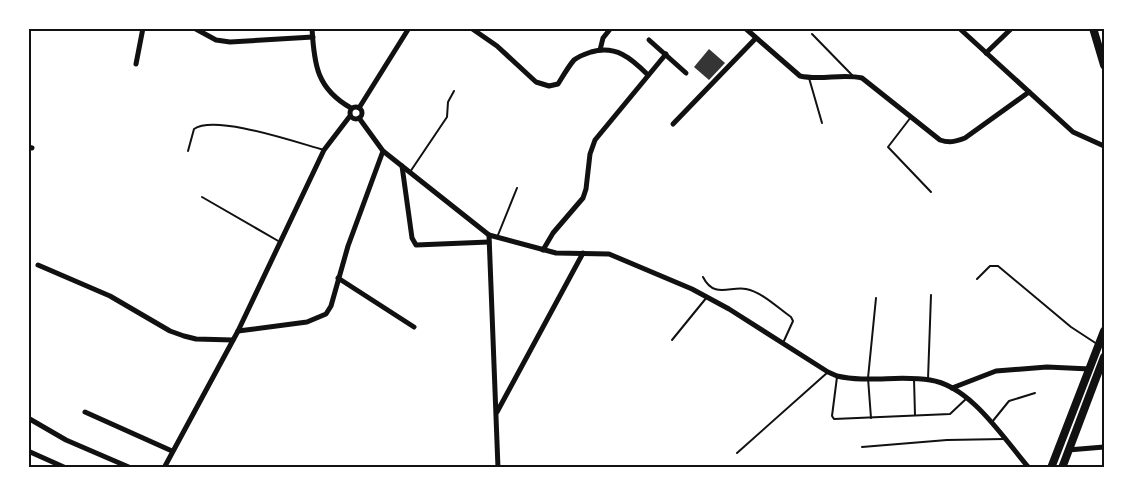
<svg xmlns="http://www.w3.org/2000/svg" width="1133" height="496" font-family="'Exo 2',sans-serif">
<rect width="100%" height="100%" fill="#fff"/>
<polygon fill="#353535" points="709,49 725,63 709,80 694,67"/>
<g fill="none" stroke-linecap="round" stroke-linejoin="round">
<g stroke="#111" stroke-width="2">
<polyline points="812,34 852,75"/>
<polyline points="809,78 822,123"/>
<polyline points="911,117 888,147 931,192"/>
<path d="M188 151 194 129C215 114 298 143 324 150"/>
<polyline points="410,172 447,117 448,102 454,91"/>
<polyline points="202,197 280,242"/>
<polyline points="498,235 517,188"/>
<path d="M703 277C714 299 730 286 746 289 762 292 778 308 791 317L793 321 783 343"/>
<polyline points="977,279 990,266 998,266 1071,327 1097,344"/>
<polyline points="672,340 707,297"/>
<polyline points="837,377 832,416 834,419 950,414 967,398"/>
<polyline points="914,379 915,415"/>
<polyline points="928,379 931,295"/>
<polyline points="871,418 868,378 876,298"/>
<polyline points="992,422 1009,401 1035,393"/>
<polyline points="862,447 947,440 1004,439"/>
<polyline points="737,453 828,372"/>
</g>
<g stroke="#111" stroke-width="5">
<polyline points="194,28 216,40 230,42 313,37"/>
<path d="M312 28C314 65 317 89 351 108"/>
<path d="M471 28 497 46 536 82 549 86 558 84C563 76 568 67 574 60 579 56 585 54 591 52 616 45 631 58 648 75"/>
<path d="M745 28 800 76C821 81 842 73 862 78L940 140C949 143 955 142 965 138L1029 92"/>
<polyline points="959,28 1073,132 1104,146"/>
<polyline points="649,40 686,73"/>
<polyline points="600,50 603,38 611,28"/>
<polyline points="986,53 1012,28"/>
<polyline points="136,64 143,28"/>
<circle cx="356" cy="113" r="6"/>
<polyline points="359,108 409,28"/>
<path d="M359 118 383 151 489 235 556 253 609 254 692 289 729 309 828 372 837 376C867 383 900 375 930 380 971 386 1004 439 1029 468"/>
<polyline points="673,124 756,38"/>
<polyline points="28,147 32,148"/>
<polyline points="402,166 412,238 416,245 489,242"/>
<polyline points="489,235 498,468"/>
<polyline points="543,250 553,233 583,198 586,189 590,154 595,140 666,54"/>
<polyline points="38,265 110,296 170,331 184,336 196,339 233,340"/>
<polyline points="338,278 414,327"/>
<polyline points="238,331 307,322 326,314 331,306 348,246 383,151"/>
<polyline points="952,388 996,371 1047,367 1090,369"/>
<polyline points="85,412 172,451"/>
<polyline points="497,412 583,253"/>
<polyline points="28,418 66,440 131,468"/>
<polyline points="1068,450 1104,447"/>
<polyline points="28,451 66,468"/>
<polyline points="164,468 238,331 324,150 350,116"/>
</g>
<g stroke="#111" stroke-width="8">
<polyline points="1093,28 1104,65"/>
<polyline points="1051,468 1104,331"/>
<polyline points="1062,468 1104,357"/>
</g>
</g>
<rect width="1133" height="496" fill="none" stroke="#ffffff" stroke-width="60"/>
<rect x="30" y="30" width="1073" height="436" fill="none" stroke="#111" stroke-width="2"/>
</svg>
